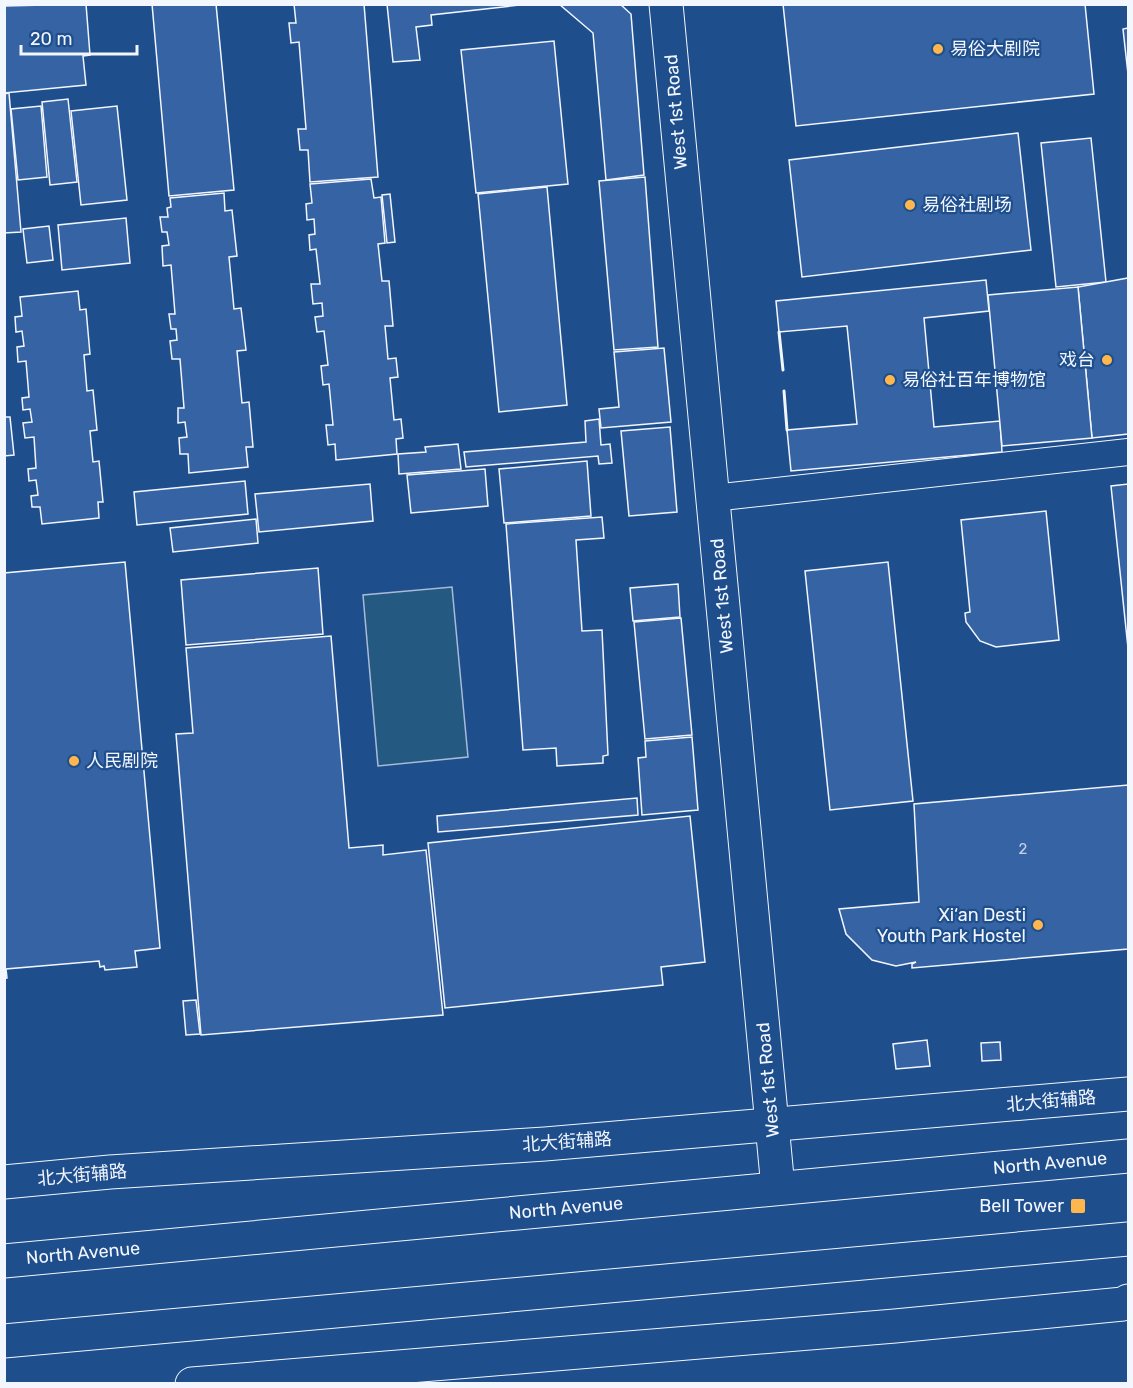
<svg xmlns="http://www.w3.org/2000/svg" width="1133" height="1388" font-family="Rubik,'Noto Sans SC',sans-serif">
<rect width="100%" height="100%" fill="#1f4e8c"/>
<polygon fill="#245a82" stroke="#a8bbd7" stroke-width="1.5" points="452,587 468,757 378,766 363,595"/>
<g fill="#3563a3" stroke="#f2f6ff" stroke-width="1.5">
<polygon points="86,4 90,55 83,56 86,85 4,93 4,6"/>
<polygon points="152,4 216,4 234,190 169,196"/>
<polygon points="294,4 364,4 378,177 310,182 308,150 300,150 298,129 306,129 299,42 291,43 289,23 296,23"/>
<polygon points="387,4 529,4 431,15 432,25 416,27 420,60 393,62"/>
<polygon points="559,4 620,4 631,14 644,175 606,180 593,33"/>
<polygon points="783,4 1085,4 1094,94 796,126"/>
<polygon points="1128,28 1128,74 1123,29"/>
<polygon points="554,41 568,184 476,193 461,50"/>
<polygon points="9,93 21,232 4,233 4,94"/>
<polygon points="68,99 77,182 50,185 42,102"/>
<polygon points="41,106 47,177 18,180 11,109"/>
<polygon points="117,106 127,200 81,205 71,111"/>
<polygon points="1018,133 1031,250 802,277 789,160"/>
<polygon points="1091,138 1106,282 1056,287 1041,143"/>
<polygon points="645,177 658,347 614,350 599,181"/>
<polygon points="371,179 374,198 381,197 385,243 378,244 382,281 389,281 393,326 385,326 388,359 396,358 398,377 390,378 394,420 401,419 403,438 396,439 397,454 336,460 335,444 328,445 326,425 333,425 329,384 323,385 321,366 328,365 324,331 317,332 315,317 323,316 322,303 313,304 311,284 320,284 316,249 310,250 309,235 315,234 314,219 307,220 306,204 312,203 310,184"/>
<polygon points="547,187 567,405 499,412 478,194"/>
<polygon points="224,193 225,211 232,210 237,256 229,257 234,309 241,308 246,350 237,351 242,403 249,402 253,447 246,447 248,467 189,473 188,454 180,454 179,438 187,437 185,422 178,423 178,408 184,408 180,359 172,359 170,341 177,340 176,329 171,329 169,314 175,314 171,265 163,266 162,246 169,245 167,232 162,232 160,217 168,217 167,208 171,207 170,198"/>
<polygon points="390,194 395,242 387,243 382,195"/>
<polygon points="126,218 130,263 62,270 58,225"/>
<polygon points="49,226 53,260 27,263 23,229"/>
<polygon points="1128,278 1128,434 1092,438 1078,287"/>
<polygon points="986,280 989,311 924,318 934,427 1000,421 1002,452 791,471 787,430 857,424 847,326 779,332 776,301"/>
<polygon points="1078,287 1092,438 1002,446 988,295"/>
<polygon points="78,291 80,310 86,309 90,354 84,355 87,391 93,390 97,430 90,431 93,462 99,461 103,502 98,502 99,518 42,524 40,507 32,507 31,496 38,495 36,480 29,481 28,469 36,468 34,437 25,438 23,423 32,422 30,409 23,410 22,398 29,397 26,361 18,362 17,347 24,346 22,331 16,332 15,317 22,316 20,297"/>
<polygon points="664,348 671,422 601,428 599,409 619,407 614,352"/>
<polygon points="4,417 10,417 14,455 4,456"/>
<polygon points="599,419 601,445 610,444 612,463 599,464 598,456 466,467 464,452 586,442 585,421"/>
<polygon points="670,427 677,512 629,516 621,431"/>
<polygon points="458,444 461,469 399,474 398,454 426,452 425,447"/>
<polygon points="587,461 591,516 504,523 499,469"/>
<polygon points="485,469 488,506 411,513 407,475"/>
<polygon points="245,481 248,514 137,525 134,492"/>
<polygon points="370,484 373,521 259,532 255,494"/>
<polygon points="1128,484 1128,648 1111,486"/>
<polygon points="1046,511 1059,640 996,647 980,641 966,622 965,613 970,612 961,520"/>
<polygon points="602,517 604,538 576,540 582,631 602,630 608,755 603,756 603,763 557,766 556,748 523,750 506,524"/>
<polygon points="256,519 258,543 173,552 170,528"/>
<polygon points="125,562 160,948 135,951 137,967 105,970 104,966 100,967 99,961 6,969 7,978 4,979 4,573"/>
<polygon points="888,562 913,801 830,810 805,571"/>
<polygon points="318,568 323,634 186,645 181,580"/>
<polygon points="678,584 680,617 633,621 630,588"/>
<polygon points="681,618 692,735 645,739 634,622"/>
<polygon points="331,636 349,848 383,845 383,855 426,850 443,1015 201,1035 176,734 193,733 186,648"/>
<polygon points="692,737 698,810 642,815 638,758 646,757 645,741"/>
<polygon points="1128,785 1128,949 912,968 912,964 916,962 896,966 872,960 846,934 839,909 919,902 914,804"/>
<polygon points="637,798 638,815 438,832 437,816"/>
<polygon points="690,816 705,962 661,967 663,985 445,1008 428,843"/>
<polygon points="196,1000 200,1034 186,1035 183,1001"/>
<polygon points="927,1040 930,1066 896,1069 893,1044"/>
<polygon points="1000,1042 1001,1060 982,1061 981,1043"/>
</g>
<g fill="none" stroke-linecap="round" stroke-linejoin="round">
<defs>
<polyline id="pedestrian" points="713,498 1128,452"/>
<g id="minor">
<polyline points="4,1182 110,1172 545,1144 1128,1094"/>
<polyline points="192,1384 895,1326 1123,1304 1128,1301"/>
</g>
<polyline id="tertiary" points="666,4 778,1188"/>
<g id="primary">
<polyline points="4,1261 1128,1156"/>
<polyline points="4,1341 1128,1239"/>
</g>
</defs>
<use href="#pedestrian" stroke="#f2f6ff" stroke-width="28"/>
<use href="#minor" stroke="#f2f6ff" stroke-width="35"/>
<use href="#tertiary" stroke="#f2f6ff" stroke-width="35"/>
<use href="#primary" stroke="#f2f6ff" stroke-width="35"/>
<use href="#pedestrian" stroke="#1f4e8c" stroke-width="26"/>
<use href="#minor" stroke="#1f4e8c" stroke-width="33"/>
<use href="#tertiary" stroke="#1f4e8c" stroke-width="33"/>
<use href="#primary" stroke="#1f4e8c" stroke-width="33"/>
<g stroke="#f2f6ff" stroke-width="3">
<polyline points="779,332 783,370"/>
<polyline points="784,391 787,430"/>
</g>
</g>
<g fill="#ffb74d" stroke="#1f4e8c" stroke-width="2">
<circle cx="938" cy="49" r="6"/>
<circle cx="910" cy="205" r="6"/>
<circle cx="1107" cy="360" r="6"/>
<circle cx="890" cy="380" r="6"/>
<circle cx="74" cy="761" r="6"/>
<circle cx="1038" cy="925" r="6"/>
<rect x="1070" y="1198" width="16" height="16" rx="3"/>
</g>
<g text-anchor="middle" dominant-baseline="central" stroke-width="4.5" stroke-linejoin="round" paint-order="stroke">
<g font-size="15" fill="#c3d1e8">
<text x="1023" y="849">2</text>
</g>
<g font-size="18" fill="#f2f6ff" stroke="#1f4e8c" text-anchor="start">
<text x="950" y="49">易俗大剧院</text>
<text x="922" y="205">易俗社剧场</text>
<text x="1095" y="360" text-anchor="end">戏台</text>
<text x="902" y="380">易俗社百年博物馆</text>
<text x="86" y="761">人民剧院</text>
<text x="1026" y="915" text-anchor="end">Xi‘an Desti<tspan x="1026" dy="21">Youth Park Hostel</tspan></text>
<text x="1064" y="1206" text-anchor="end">Bell Tower</text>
</g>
<g font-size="18" fill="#f2f6ff" stroke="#1f4e8c">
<text transform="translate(676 112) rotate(-95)">West 1st Road</text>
<text transform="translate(722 596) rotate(-95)">West 1st Road</text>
<text transform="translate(768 1080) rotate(-95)">West 1st Road</text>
<text transform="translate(1051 1101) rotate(-5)">北大街辅路</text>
<text transform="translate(567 1142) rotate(-4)">北大街辅路</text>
<text transform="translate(1050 1163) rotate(-5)">North Avenue</text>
<text transform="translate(82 1175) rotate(-5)">北大街辅路</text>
<text transform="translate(566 1208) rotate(-5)">North Avenue</text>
<text transform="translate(83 1253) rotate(-5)">North Avenue</text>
</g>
</g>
<rect width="1133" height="1388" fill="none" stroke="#f2f6ff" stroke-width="12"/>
<path d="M21 45v9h116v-9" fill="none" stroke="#f2f6ff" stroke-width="3"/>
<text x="30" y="45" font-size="18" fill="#f2f6ff" stroke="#1f4e8c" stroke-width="4.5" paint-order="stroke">20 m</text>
</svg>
